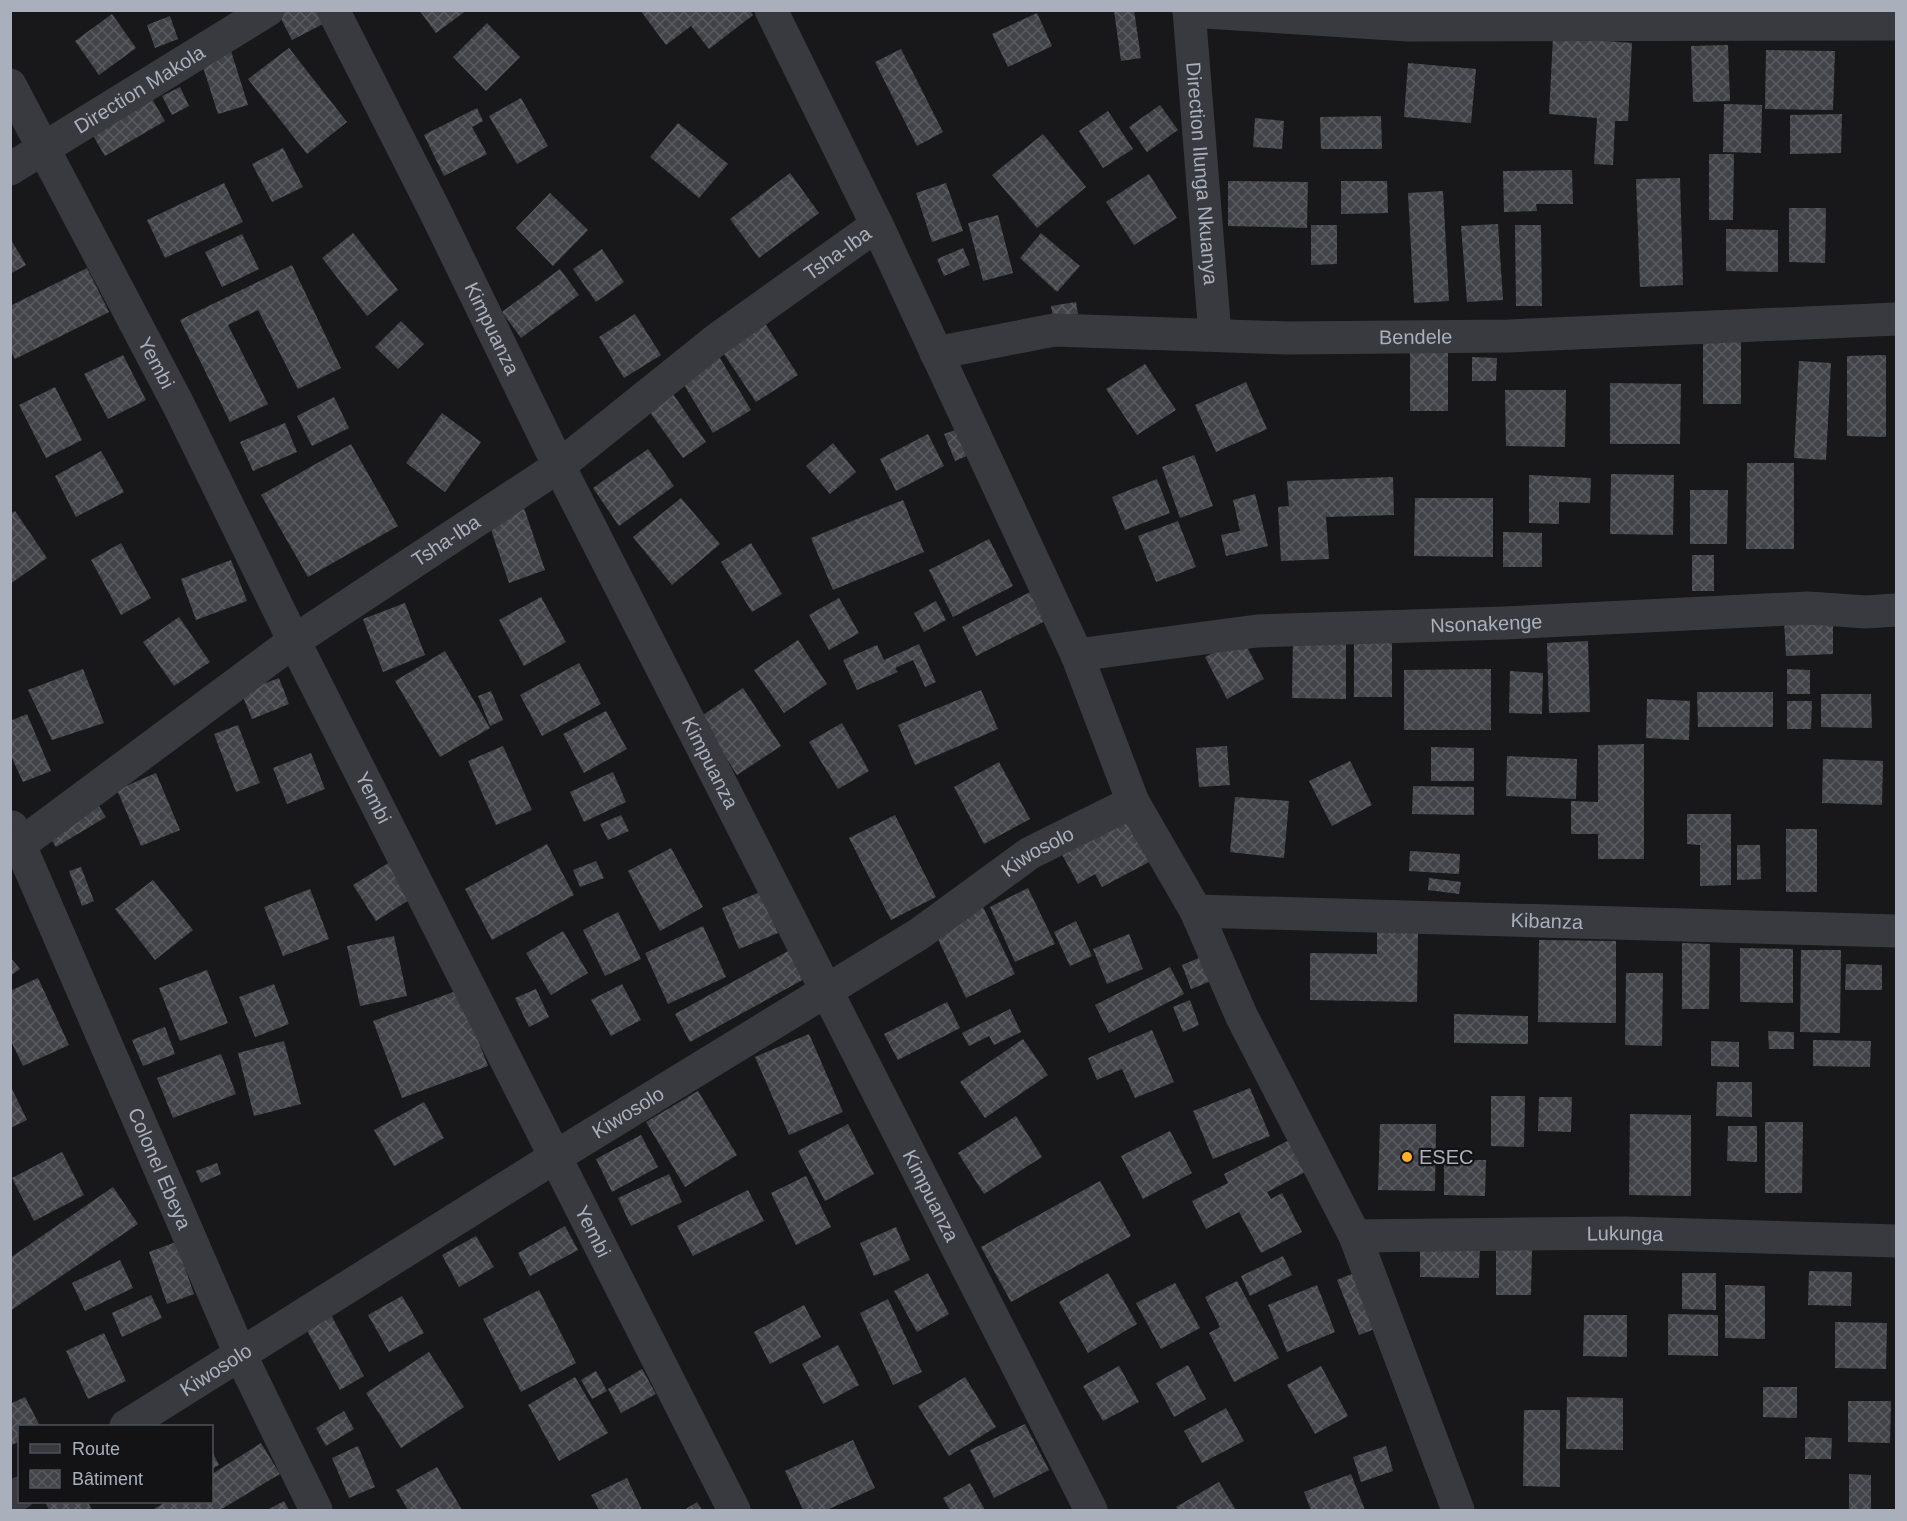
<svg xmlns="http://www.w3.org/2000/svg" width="1907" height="1521" font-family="Helvetica,sans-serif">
<defs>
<pattern id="building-cross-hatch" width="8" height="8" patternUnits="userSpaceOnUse" patternTransform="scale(1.5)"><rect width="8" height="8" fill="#424348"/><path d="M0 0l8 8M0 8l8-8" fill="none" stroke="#5a5c60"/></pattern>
</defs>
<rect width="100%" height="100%" fill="#18181b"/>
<g fill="url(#building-cross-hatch)">
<polygon points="316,10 323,24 292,40 277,11"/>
<polygon points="419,10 467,10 436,33"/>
<polygon points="640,10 750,10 753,15 709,49 691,26 666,45"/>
<polygon points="1134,10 1141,58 1121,61 1114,11"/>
<polygon points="1037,13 1052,46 1008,67 992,34"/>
<polygon points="112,14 136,48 99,75 75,41"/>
<polygon points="170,16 178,39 155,48 147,25"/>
<polygon points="487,23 520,57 486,91 453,57"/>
<polygon points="1553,37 1632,43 1628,121 1615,121 1613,165 1594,164 1597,118 1549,114"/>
<polygon points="1728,45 1730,101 1693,102 1691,46"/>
<polygon points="289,48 347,122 307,154 248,79"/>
<polygon points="901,49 943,132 917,146 875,62"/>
<polygon points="1766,50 1835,51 1833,110 1765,109"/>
<polygon points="231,51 248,105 218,114 201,61"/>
<polygon points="1408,63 1476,69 1471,123 1404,117"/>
<polygon points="180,87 189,106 172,115 162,96"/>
<polygon points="149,94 165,121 105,156 89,129"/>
<polygon points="521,98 548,146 517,164 489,116"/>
<polygon points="1724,104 1762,105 1761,153 1723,152"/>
<polygon points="1160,105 1178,130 1147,152 1129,127"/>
<polygon points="477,108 483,121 472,127 487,154 444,176 424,135"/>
<polygon points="1108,111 1133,149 1103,168 1079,131"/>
<polygon points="1842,114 1841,153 1790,154 1790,115"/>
<polygon points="1381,116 1382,149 1321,149 1320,117"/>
<polygon points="1255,118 1284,121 1282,149 1253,147"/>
<polygon points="678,123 728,164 699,198 650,157"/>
<polygon points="1043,134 1086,187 1037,228 992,175"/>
<polygon points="283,148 303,187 272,202 252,164"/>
<polygon points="1709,154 1734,154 1733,220 1709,220"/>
<polygon points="1572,170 1573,204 1536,204 1537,211 1504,212 1503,171"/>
<polygon points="790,173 819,213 759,258 730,219"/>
<polygon points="1149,174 1177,218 1134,245 1106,202"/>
<polygon points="1680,178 1683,285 1640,287 1636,179"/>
<polygon points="1228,181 1308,182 1307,228 1228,226"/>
<polygon points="1341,181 1387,181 1388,213 1341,214"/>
<polygon points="224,183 243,222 165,258 147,220"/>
<polygon points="946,183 963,231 932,242 916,193"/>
<polygon points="1443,191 1449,301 1414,303 1408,193"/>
<polygon points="550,193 588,230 553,266 516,228"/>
<polygon points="1789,208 1826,208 1825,263 1789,262"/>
<polygon points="998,215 1013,273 983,281 968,223"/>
<polygon points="1498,224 1503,300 1467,302 1461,226"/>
<polygon points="1311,225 1337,225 1337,264 1311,265"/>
<polygon points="1515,225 1541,225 1542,306 1516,306"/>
<polygon points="1726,229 1778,230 1778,272 1726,271"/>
<polygon points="353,233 398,290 367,316 322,258"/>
<polygon points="1041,233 1080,266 1057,292 1020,258"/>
<polygon points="242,234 259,269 222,287 205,252"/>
<polygon points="10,238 26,265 10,274"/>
<polygon points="963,248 970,265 944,276 937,259"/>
<polygon points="602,249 624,282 596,302 573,269"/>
<polygon points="292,265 341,368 298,389 258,310 228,325 268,404 230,422 180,320"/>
<polygon points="87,268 109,312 15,359 10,350 10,306"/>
<polygon points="560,269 579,295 521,338 502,312"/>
<polygon points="1076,302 1078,314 1053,318 1051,306"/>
<polygon points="635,314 661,355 624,378 599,337"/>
<polygon points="761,317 798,375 756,402 718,345"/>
<polygon points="401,321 424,344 398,369 375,347"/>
<rect x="1703" y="341" width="38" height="63"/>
<rect x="1410" y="348" width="38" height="63"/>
<polygon points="123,355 146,400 108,419 84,374"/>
<polygon points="718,355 751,410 713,433 680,378"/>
<polygon points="1886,355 1886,437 1847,436 1847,356"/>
<polygon points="1472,357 1497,358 1496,381 1472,381"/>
<polygon points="1799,361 1831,363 1826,460 1794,458"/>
<polygon points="1145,364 1176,410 1137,435 1106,389"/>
<polygon points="1246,382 1267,429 1216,452 1195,405"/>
<polygon points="1610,383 1681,384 1680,444 1610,444"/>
<polygon points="55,387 82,440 46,458 19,405"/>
<polygon points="1505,390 1566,390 1565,447 1506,446"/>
<polygon points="673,394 706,442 683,458 649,411"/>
<polygon points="334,397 349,428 312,446 297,416"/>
<polygon points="442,413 481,442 445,492 406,463"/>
<polygon points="285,423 297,452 253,471 240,442"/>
<polygon points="964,427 974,453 955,461 944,434"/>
<polygon points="928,434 944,466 896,491 880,459"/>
<polygon points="833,443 856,472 830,494 806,466"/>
<polygon points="351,444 398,526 308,577 261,495"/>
<polygon points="648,449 674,486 619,526 593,488"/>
<polygon points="101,451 124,492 76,517 55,476"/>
<polygon points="1194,455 1213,506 1180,518 1162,467"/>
<polygon points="1747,463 1794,463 1794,549 1746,549"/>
<polygon points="1611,474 1674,475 1673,535 1610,534"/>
<polygon points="1529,475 1591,478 1590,503 1559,502 1559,524 1529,523"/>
<polygon points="1393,477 1394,515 1326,517 1329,559 1281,561 1278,507 1289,506 1287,481"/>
<polygon points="1157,479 1170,513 1125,530 1112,497"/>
<polygon points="1690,490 1728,490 1727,544 1690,544"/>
<polygon points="1255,494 1268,546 1226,556 1221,535 1240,531 1233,500"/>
<polygon points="681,498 720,544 672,585 633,537"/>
<polygon points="1415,498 1493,498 1493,557 1414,556"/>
<polygon points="903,500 924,552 833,590 811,538"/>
<polygon points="524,508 545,570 509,583 488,521"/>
<polygon points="15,511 47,558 10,584 10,514"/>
<polygon points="1178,521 1196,567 1156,582 1138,536"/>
<polygon points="1503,532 1542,533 1542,567 1503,567"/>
<polygon points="989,539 1013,586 953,617 929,570"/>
<polygon points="121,543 151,598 121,615 91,560"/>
<polygon points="751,543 782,594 752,612 721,562"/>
<rect x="1692" y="555" width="22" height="36"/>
<polygon points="231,560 247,601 196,620 181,579"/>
<polygon points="1040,587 1055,616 976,656 962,627"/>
<polygon points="541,597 566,642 524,666 499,620"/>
<polygon points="839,598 859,633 829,650 809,615"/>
<polygon points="936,601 946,620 924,632 914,613"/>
<polygon points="405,603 425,655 383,672 363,619"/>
<polygon points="179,617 210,662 174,686 143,642"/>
<polygon points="1833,619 1833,654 1786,656 1784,620"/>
<polygon points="1293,635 1346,636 1346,699 1292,698"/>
<rect x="1354" y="636" width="38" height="61"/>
<polygon points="1242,638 1264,679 1227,699 1205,657"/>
<polygon points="798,640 827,684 784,713 754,670"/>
<polygon points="1588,641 1590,712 1549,713 1547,643"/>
<polygon points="919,644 936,682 925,687 913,660 895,668 898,672 857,690 843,660 877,645 884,660"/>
<polygon points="445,651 490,728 440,757 395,681"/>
<polygon points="579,663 601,704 542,736 520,695"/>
<polygon points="83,669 104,723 52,740 28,690"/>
<polygon points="1491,669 1491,730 1404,730 1404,670"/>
<polygon points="1787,669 1810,670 1810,694 1787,694"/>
<polygon points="1510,671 1543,673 1542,714 1509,713"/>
<polygon points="279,678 289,704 252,719 241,692"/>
<polygon points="743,688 781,746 737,775 700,717"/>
<polygon points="981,690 998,729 915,765 898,725"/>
<polygon points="491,691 503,720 490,726 478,696"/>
<polygon points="1697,692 1773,692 1773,727 1698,727"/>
<polygon points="1821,694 1871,694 1872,728 1821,727"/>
<polygon points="1647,699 1690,701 1689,740 1646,738"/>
<polygon points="1787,701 1812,701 1811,729 1787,729"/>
<polygon points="606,711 627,749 584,773 563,734"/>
<polygon points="27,714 51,771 23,782 10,754 10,721"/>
<polygon points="842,723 869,771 838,789 809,742"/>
<polygon points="238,725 260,783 236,792 214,734"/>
<polygon points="1644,744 1644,859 1598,859 1598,834 1571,834 1571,801 1598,802 1598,745"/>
<polygon points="503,746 532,810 496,825 468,761"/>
<polygon points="1227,746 1230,785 1199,787 1196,748"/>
<polygon points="1431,747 1474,748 1474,781 1431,781"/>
<polygon points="311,753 325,789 287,804 273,768"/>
<polygon points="1507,756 1577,759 1576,799 1506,796"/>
<polygon points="1823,759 1883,761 1882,805 1822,803"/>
<polygon points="1350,761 1372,805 1332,826 1309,781"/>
<polygon points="999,762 1030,819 984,844 954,787"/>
<polygon points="613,772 626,802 584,822 570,792"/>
<polygon points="156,773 180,830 141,846 117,790"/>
<polygon points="1413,786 1474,787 1474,815 1412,814"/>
<polygon points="1235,797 1289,801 1284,858 1230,852"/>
<polygon points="95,800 106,817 56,847 45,830"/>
<polygon points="1126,814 1151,861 1102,887 1095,874 1078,884 1059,849"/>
<polygon points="1687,814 1731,814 1731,885 1700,886 1700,845 1687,844"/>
<polygon points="621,815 629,831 608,840 600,824"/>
<polygon points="895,815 936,897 891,920 849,838"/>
<rect x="1786" y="829" width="31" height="63"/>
<polygon points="547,844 574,895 492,940 465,889"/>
<polygon points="1737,845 1760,845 1761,879 1737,880"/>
<polygon points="671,848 703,907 660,931 628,871"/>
<polygon points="1410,851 1460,854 1459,874 1409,871"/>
<polygon points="596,861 604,878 580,887 573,870"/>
<polygon points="390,862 412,898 376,921 353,885"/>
<polygon points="81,867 94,901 82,906 69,871"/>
<polygon points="1429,878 1461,882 1459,894 1428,890"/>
<polygon points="153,880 193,930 155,960 115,909"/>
<polygon points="1028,888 1055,944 1015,962 990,907"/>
<polygon points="310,889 329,939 283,956 264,907"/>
<polygon points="760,892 778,933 739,949 722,908"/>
<polygon points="983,907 1015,974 966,998 934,931"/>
<polygon points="618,912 641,959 605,976 583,930"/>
<polygon points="1076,921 1092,956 1070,966 1054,932"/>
<polygon points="703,926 726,977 668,1004 645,953"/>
<polygon points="563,931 588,973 551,995 526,953"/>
<polygon points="1377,932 1418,932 1417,1002 1310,1000 1310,953 1377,954"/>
<polygon points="1129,934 1143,969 1107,984 1093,949"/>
<polygon points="394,936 407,996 360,1006 347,946"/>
<polygon points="1539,940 1616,941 1616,1023 1538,1022"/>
<polygon points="1682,943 1710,944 1709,1009 1682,1009"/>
<polygon points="1740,948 1793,949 1793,1003 1740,1002"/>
<polygon points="790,950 806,978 690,1042 675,1014"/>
<polygon points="1801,950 1841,950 1840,1033 1800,1032"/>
<polygon points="1211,953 1221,977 1191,989 1182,965"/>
<polygon points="10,957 20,969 10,976"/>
<polygon points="1846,964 1882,965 1882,990 1845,990"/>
<polygon points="1170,967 1184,994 1109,1033 1095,1005"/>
<polygon points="207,970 228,1023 180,1041 159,988"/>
<polygon points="1626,973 1663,973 1662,1046 1625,1045"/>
<polygon points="38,978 69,1045 23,1066 10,1039 10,991"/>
<polygon points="274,984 289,1024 255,1037 239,997"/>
<polygon points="622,984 641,1020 611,1036 591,1000"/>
<polygon points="536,989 549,1017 529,1027 515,998"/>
<polygon points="459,990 488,1066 402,1098 373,1021"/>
<polygon points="1190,1000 1199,1025 1183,1032 1173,1007"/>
<polygon points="947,1002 960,1028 898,1060 884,1034"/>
<polygon points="1010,1009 1021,1032 994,1045 989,1036 969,1046 962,1033"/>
<polygon points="1454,1014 1528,1016 1528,1044 1454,1043"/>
<polygon points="165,1027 175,1054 143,1066 132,1040"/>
<polygon points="1152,1030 1174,1082 1135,1098 1122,1069 1097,1080 1088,1058"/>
<polygon points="1768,1031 1794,1032 1794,1049 1769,1049"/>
<polygon points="809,1034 843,1112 789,1135 755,1057"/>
<polygon points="1023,1039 1048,1075 985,1118 960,1082"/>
<polygon points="1813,1040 1871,1041 1870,1067 1813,1066"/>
<polygon points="284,1041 301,1104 254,1116 238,1053"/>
<polygon points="1711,1041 1739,1042 1739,1067 1711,1066"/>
<polygon points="221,1054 236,1094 173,1118 157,1078"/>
<polygon points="1717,1082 1752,1082 1752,1117 1716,1116"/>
<polygon points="10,1085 27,1120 10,1128"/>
<polygon points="1250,1088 1270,1136 1213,1159 1193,1111"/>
<polygon points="698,1091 737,1155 685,1187 646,1122"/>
<polygon points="1491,1096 1525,1096 1524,1147 1491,1146"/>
<polygon points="1539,1097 1572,1097 1571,1132 1538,1131"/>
<polygon points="424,1102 444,1138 394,1166 374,1130"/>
<polygon points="1630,1114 1691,1115 1691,1196 1629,1195"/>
<polygon points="1016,1116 1042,1157 984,1194 958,1153"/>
<polygon points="1765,1122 1803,1122 1802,1193 1765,1193"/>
<polygon points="848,1124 874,1174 825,1201 798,1151"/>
<polygon points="1380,1124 1436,1124 1435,1191 1378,1190"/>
<polygon points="1728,1126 1757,1126 1757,1162 1727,1161"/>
<polygon points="1170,1131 1192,1173 1143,1199 1121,1156"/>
<polygon points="641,1135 658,1167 612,1192 596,1159"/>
<polygon points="1297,1136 1313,1168 1267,1192 1271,1199 1282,1193 1302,1232 1261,1253 1239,1212 1206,1229 1192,1201 1228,1183 1224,1174"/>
<polygon points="62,1152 84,1195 34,1221 12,1178"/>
<polygon points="1444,1160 1486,1160 1485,1196 1444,1195"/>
<polygon points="217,1163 221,1174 201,1183 196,1171"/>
<polygon points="669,1174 682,1202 631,1226 618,1198"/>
<polygon points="806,1176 831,1227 796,1245 771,1193"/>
<polygon points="1100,1181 1131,1236 1011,1302 981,1247"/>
<polygon points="113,1187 138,1224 10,1311 10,1258"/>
<polygon points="748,1190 764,1221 693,1256 677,1226"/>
<polygon points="565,1226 578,1250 530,1276 518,1253"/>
<polygon points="896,1227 910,1260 874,1276 860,1243"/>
<polygon points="476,1236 494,1267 459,1287 442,1255"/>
<polygon points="176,1242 194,1294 167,1304 149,1252"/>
<polygon points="1420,1243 1480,1244 1479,1278 1420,1277"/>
<polygon points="1496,1248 1532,1249 1531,1295 1496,1295"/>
<polygon points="1283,1256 1292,1275 1250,1296 1241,1276"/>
<polygon points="120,1260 133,1288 85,1311 72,1283"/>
<polygon points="1361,1270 1383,1326 1359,1335 1337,1280"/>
<polygon points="1809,1271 1852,1272 1851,1306 1808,1305"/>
<polygon points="928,1273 949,1314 917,1332 894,1291"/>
<polygon points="1108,1273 1137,1324 1088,1353 1059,1302"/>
<polygon points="1682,1273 1716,1273 1716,1310 1682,1309"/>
<polygon points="1237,1281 1279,1358 1234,1382 1209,1333 1220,1327 1205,1297"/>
<polygon points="1175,1283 1200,1328 1161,1349 1136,1303"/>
<polygon points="1317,1285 1335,1332 1287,1352 1268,1305"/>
<polygon points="1725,1285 1765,1286 1765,1339 1725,1338"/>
<polygon points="539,1290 576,1363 521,1392 483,1319"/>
<polygon points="151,1295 162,1318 122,1337 112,1313"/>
<polygon points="402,1296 424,1333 389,1352 368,1315"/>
<polygon points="888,1299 922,1372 893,1385 860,1313"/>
<polygon points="804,1305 821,1337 770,1364 754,1332"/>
<polygon points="1668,1314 1718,1315 1718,1356 1668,1355"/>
<polygon points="331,1315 364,1376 340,1390 306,1329"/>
<polygon points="1584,1315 1627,1315 1627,1357 1583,1356"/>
<polygon points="1835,1322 1887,1323 1886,1369 1835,1368"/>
<polygon points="104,1333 126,1381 88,1399 66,1351"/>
<polygon points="838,1345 859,1385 823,1404 802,1364"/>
<polygon points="429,1352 464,1407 401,1448 366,1393"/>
<polygon points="1188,1365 1206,1399 1174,1417 1156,1383"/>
<polygon points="1119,1366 1139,1402 1103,1421 1083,1386"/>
<polygon points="1321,1366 1348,1416 1315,1434 1287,1385"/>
<polygon points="642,1369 656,1394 621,1413 608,1389"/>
<polygon points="596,1371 607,1391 592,1399 581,1380"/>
<polygon points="575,1377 608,1433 559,1461 528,1405"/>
<polygon points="965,1377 996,1427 949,1456 918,1406"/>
<polygon points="1763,1387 1797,1387 1797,1418 1763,1417"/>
<polygon points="25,1397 40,1426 20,1426 20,1441 10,1446 10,1404"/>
<polygon points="1567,1397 1623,1398 1623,1450 1566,1449"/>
<polygon points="1848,1401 1891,1401 1890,1443 1848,1442"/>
<polygon points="1226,1408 1244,1441 1202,1463 1184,1431"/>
<polygon points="1524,1410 1560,1410 1560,1487 1523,1486"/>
<polygon points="344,1411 354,1429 326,1446 316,1428"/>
<polygon points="1025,1424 1049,1470 994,1498 970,1450"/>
<polygon points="1805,1437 1832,1438 1831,1459 1805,1459"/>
<polygon points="853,1440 875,1488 827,1510 803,1510 785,1471"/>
<polygon points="261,1443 280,1474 220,1510 152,1510 166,1502 212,1502 212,1474"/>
<polygon points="358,1446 375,1487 349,1498 332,1458"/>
<polygon points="1386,1446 1393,1471 1361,1482 1353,1457"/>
<polygon points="212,1451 219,1465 212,1469"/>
<polygon points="437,1467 462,1510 408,1510 396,1490"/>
<polygon points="1351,1474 1365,1510 1311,1510 1304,1492"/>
<polygon points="1849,1474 1871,1475 1871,1510 1849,1510"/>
<polygon points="627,1478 642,1510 599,1510 591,1495"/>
<polygon points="1219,1482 1236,1510 1178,1510 1176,1507"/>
<polygon points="970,1483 985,1510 950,1510 943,1498"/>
<polygon points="284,1501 289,1510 267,1510"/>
<polygon points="45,1502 88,1502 92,1510 49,1510"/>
<polygon points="697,1502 702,1510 684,1510"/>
</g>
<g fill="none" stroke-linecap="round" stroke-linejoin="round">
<g stroke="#393a40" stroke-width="33">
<path id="s1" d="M333 10 435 211 559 466 1091 1510"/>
<polyline points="771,10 877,225 1077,655 1133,802 1196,911 1242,1017 1355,1236 1458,1510"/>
<path id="s2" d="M1189 10 1215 335"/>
<polyline points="1189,11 1408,25 1896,24"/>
<path id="s3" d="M10 85 179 406 294 641 734 1510"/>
<path id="s4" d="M10 169 268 10"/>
<path id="s5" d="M936 353 1054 330 1288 338 1508 336 1896 319"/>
<path id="s6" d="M1077 655 1257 631 1505 623 1808 608 1866 612 1896 610"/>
<path id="s7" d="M12 827 241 1356 316 1510"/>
<path id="s8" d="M10 852 294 641 559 466 716 340 877 225"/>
<path id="s9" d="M1196 911 1896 931"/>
<path id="s10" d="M1355 1236 1625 1233 1896 1241"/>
<path id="s11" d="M126 1426 555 1157 919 934 1030 853 1133 802"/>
<polyline points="10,1498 20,1493"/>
</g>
</g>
<circle fill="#ffaf2c" stroke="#131316" stroke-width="2" cx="1407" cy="1157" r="6"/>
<g text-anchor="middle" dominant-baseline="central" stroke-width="4.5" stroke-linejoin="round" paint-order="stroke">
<g font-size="20" fill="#a9b0bc" stroke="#131316">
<text stroke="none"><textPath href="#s4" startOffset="152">Direction Makola</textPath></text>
<text stroke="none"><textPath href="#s2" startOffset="164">Direction Ilunga Nkuanya</textPath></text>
<text stroke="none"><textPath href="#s8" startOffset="1022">Tsha-Iba</textPath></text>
<text stroke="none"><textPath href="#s1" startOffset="356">Kimpuanza</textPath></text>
<text stroke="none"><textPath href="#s5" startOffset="482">Bendele</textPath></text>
<text stroke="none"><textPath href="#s3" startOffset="314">Yembi</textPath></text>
<text stroke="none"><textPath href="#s8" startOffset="536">Tsha-Iba</textPath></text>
<text stroke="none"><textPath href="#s6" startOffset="411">Nsonakenge</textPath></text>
<text stroke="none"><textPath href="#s1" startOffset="842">Kimpuanza</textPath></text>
<text stroke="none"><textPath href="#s3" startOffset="800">Yembi</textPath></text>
<text stroke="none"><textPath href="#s11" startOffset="1078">Kiwosolo</textPath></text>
<text stroke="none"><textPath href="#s9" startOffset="351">Kibanza</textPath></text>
<text stroke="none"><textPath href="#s11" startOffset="592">Kiwosolo</textPath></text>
<text stroke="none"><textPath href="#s7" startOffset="372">Colonel Ebeya</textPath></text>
<text stroke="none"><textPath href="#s1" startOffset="1328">Kimpuanza</textPath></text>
<text stroke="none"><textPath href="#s3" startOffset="1286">Yembi</textPath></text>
<text stroke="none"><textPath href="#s10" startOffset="270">Lukunga</textPath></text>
<text stroke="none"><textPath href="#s11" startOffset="106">Kiwosolo</textPath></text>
</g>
<g font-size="20" fill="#a9b0bc" stroke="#131316" text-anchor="start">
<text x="1419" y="1157">ESEC</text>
</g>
</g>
<rect width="1907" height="1521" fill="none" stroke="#a9b0bc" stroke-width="24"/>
<rect x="18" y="1425" width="195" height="78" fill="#131316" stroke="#4f5258" stroke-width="1.5"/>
<rect x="30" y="1444" width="30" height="9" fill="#393a40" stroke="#4f5258" stroke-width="1.5"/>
<text x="72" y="1455" font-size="18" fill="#a9b0bc">Route</text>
<rect x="30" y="1470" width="30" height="18" fill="url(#building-cross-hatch)" stroke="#4f5258" stroke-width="1.5"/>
<text x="72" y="1485" font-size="18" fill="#a9b0bc">Bâtiment</text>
</svg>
